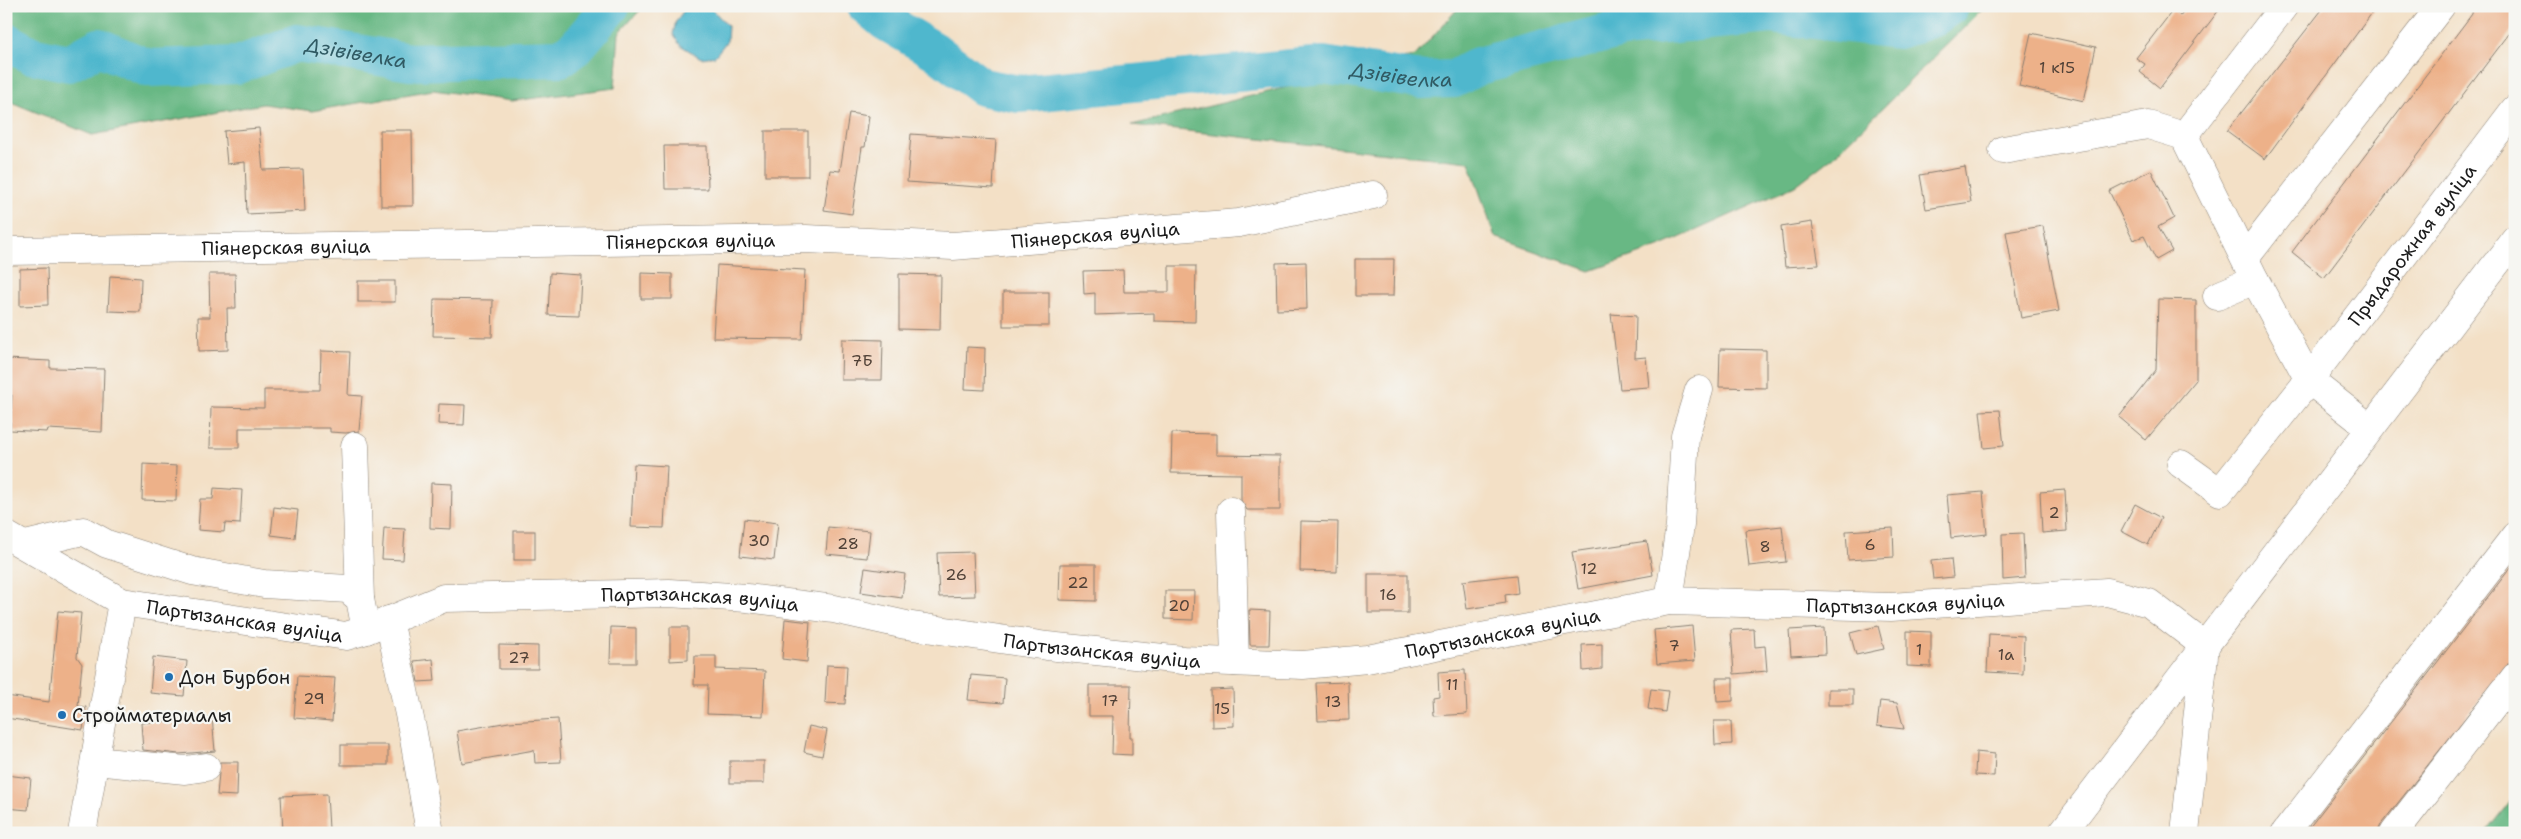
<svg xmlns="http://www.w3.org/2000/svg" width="2521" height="839" font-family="'Shantell Sans',sans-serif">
<rect width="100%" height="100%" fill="#f6f6f2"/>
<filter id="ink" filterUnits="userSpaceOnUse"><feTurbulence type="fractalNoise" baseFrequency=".02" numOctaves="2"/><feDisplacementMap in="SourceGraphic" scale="10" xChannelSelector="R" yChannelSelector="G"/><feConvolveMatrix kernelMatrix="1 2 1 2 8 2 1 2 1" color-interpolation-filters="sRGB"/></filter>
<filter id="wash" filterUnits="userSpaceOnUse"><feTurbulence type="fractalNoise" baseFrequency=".0096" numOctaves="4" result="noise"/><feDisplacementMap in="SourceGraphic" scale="20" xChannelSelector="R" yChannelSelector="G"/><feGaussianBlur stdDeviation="1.12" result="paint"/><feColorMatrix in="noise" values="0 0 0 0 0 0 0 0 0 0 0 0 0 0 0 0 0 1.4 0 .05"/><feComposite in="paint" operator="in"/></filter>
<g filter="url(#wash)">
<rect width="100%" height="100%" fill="#f3e0c6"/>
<g fill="#68b884" stroke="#426a50">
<polygon points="6,6 644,6 619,33 615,88 512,101 433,90 312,111 263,104 92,135 6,100"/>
<polygon points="1460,6 1986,6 1834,156 1795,186 1659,247 1590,271 1495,237 1469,162 1132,125 1415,56"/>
<polygon points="2515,795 2515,833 2485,833"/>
</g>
<g fill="#4fb7cd" stroke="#366a74">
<polygon points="687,6 709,6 728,26 727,41 715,56 701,58 680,45 673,34 676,21"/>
<path d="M986 78C1009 81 1029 85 1046 102L1038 110C1019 111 992 105 982 87Z"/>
</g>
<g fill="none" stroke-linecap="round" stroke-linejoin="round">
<g stroke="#4fb7cd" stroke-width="38">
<path id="s1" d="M866 6 884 21 935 51 982 87 1019 94 1323 65 1421 80 1454 79 1478 66 1622 29 1771 15 1898 30 1933 18 1950 6"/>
<path id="s2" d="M6 41 31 55 69 63 99 47 148 68 238 65 297 43 410 62 561 58 576 47 611 6"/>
</g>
</g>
<g id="blocks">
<g fill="#edb189">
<polygon points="2187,6 2222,6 2160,88 2140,72 2145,64 2136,58 2173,10 2180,16"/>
<polygon points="2325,6 2377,6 2265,159 2227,131"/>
<polygon points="2473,6 2515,6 2515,26 2324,278 2292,252 2472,14"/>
<polygon points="2031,33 2096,47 2084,101 2019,86"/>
<polygon points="849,113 869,116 865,147 862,147 852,214 824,210 830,170 840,171"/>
<polygon points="259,128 263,170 303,169 305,211 247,214 245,162 227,164 224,131"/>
<polygon points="380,130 412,130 413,206 381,206"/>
<rect x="765" y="131" width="43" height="45"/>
<polygon points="911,134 996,140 993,188 907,182"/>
<polygon points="664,146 707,146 708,189 665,189"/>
<polygon points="1965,167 1971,202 1926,209 1920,175"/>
<polygon points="2151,170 2174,218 2158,227 2172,251 2156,260 2144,236 2133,240 2109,191"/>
<polygon points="1812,222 1819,265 1785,267 1781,227"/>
<polygon points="2043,226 2059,311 2021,318 2006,232"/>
<polygon points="1355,259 1394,259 1393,296 1355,296"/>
<polygon points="1306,262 1307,309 1277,310 1276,263"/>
<polygon points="717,265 805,270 802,339 713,338"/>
<polygon points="1169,266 1196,266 1195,322 1154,321 1154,313 1095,315 1095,293 1084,294 1083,271 1123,270 1124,292 1169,292"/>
<polygon points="47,268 48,305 20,306 20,269"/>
<polygon points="550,273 581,275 579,316 548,315"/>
<polygon points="641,273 672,274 672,299 641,299"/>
<polygon points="209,274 235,274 236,308 227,308 228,350 199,351 198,317 210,317"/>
<polygon points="899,274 941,275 940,330 899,329"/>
<polygon points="110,276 141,278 140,312 108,311"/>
<rect x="358" y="281" width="37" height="21"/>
<rect x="1003" y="292" width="46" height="34"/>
<polygon points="434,299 493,300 492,337 433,336"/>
<polygon points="2158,299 2196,300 2196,380 2146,440 2119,417 2156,370"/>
<polygon points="1611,314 1636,316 1635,358 1646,357 1649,387 1620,389"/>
<polygon points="842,339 883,340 882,380 841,380"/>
<polygon points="967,347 985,348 984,390 965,389"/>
<polygon points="1720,349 1766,350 1766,388 1719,387"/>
<polygon points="321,351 350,352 348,395 362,396 359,431 346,433 330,432 330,428 239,428 239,448 210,448 211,407 264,408 264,390 320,390"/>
<polygon points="6,359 50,361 50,368 104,369 102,432 48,429 47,432 10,430 12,395 6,395"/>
<polygon points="439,404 465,405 464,425 438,424"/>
<polygon points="2000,410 2004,446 1984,448 1980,411"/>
<polygon points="1172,433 1216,434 1216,455 1280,456 1280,510 1247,510 1241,500 1241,474 1171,473"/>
<polygon points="143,464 177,466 176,501 142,500"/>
<polygon points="634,464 667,466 664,528 631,527"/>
<polygon points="431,483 452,484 451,529 430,528"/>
<polygon points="214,488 242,490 240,524 225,523 224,532 198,530 200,499 213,499"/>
<polygon points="2065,490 2067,531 2042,533 2040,492"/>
<polygon points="1983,492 1987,534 1951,538 1947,495"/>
<polygon points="2135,504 2161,518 2148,545 2121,531"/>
<polygon points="274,507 298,510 295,538 271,535"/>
<polygon points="744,519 778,523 774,560 740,556"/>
<polygon points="1301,521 1338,522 1337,572 1300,571"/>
<polygon points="1782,526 1786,562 1749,566 1745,530"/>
<polygon points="828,527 870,531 867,558 826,554"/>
<polygon points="384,528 405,529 403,560 382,559"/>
<polygon points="1893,528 1894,557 1848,560 1846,531"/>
<rect x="514" y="531" width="21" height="29"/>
<polygon points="2023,533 2025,578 2003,580 2002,534"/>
<polygon points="1647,541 1653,575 1578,589 1572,552"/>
<polygon points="973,552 975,596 939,597 937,553"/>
<polygon points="1951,559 1953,577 1933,579 1931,561"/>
<polygon points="2515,562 2515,655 2382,823 2377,833 2305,833"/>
<polygon points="1060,564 1096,564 1096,601 1059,600"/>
<polygon points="865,568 905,574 902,598 861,592"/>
<rect x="1368" y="574" width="40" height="39"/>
<polygon points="1516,575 1518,593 1505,595 1506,603 1467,609 1463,581"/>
<polygon points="1165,591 1194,591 1193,620 1165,619"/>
<polygon points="1249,610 1270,611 1269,645 1250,645"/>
<polygon points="58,611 81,613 77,657 82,664 78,706 86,707 83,730 6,718 6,696 49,702"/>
<polygon points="785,619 810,622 807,662 782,659"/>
<polygon points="1692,626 1695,661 1657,664 1654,630"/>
<polygon points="1878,626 1884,649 1856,655 1850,633"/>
<polygon points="611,627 636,628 636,663 610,663"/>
<polygon points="670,627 688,627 688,660 670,661"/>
<polygon points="1824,628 1825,654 1791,656 1789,630"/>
<polygon points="1754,629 1755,647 1765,646 1767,671 1734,674 1731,630"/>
<polygon points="1907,631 1931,632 1931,667 1907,666"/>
<polygon points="1989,634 2024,636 2023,674 1987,672"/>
<polygon points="1602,644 1602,669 1583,671 1582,645"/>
<polygon points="499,645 538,646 538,669 499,669"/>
<polygon points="695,656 716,656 716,669 765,671 763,716 707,714 708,685 694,685"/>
<polygon points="153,657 187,661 184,696 150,693"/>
<polygon points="433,659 435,681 418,682 414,661"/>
<polygon points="827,665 847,666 845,704 825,703"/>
<polygon points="1465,670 1467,714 1434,716 1433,697 1439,696 1438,672"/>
<polygon points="971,675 1005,678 1003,703 968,700"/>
<polygon points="297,676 335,678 332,721 294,718"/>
<polygon points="1716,678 1733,678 1733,701 1717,702"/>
<polygon points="1348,682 1349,720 1318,721 1316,683"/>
<polygon points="1089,685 1131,685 1130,737 1132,737 1132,755 1112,754 1113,716 1089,716"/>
<polygon points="1233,689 1234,726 1212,727 1211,690"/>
<polygon points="1651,689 1668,691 1665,712 1648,709"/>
<rect x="1828" y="689" width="25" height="16"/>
<polygon points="1880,701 1897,703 1904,729 1877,726"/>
<polygon points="212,717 215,751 179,754 143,750 141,723"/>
<polygon points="558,719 561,762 535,763 534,750 462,763 457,731 509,722"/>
<polygon points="1714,721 1731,721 1732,744 1715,745"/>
<polygon points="809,726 827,730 822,756 804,752"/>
<rect x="341" y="745" width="47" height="20"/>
<polygon points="1976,752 1995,754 1994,776 1975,775"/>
<rect x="730" y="761" width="34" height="22"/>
<polygon points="220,762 238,762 237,796 217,795"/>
<polygon points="6,775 31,778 28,810 6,808"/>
<polygon points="327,794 329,829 283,831 281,796"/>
</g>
</g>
</g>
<g filter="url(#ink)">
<use href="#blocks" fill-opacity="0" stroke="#887e71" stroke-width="1"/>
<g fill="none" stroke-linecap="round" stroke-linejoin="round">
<defs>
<g id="minor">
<polyline points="2184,136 2284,6"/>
<polyline points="2003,150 2148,125 2184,136 2255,280 2309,380 2370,428"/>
<path id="s3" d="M6 251 806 239 953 246 1239 223 1373 195"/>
<polyline points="2245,258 2441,6"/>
<polyline points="2217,296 2255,280"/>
<polyline points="355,446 360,599"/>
<path id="s4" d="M2181 464 2220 492 2309 380 2515 109"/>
<polyline points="1231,511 1235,662"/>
<path id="s5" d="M6 535 122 602 346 636 366 630 444 598 669 593 747 598 834 609 906 625 1047 646 1183 660 1303 665 1367 659 1669 601 1891 607 2107 592 2149 603 2205 646 2185 833"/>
<polyline points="25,545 83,531 107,544 192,571 264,584 348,589 360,599 366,630"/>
<polyline points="1669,601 1680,525 1685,436 1699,390"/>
<polyline points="389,620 413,733 430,833"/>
<polyline points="95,761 185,770 206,767"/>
<polyline points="82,833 122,602"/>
<polyline points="2062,833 2515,239"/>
<polyline points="2285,833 2515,536"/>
<polyline points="2394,833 2515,677"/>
</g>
</defs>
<use href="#minor" stroke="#887e71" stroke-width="29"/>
<use href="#minor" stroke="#fff" stroke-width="28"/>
</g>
</g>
<g fill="#1f6fb2" stroke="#f6f6f2" stroke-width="2">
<circle cx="169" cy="677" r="5"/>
<circle cx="62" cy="715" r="5"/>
</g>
<g text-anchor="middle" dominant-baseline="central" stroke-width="4.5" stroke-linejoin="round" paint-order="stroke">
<g font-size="16" fill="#504137">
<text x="2057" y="67">1 к15</text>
<text x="862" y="360">7Б</text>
<text x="2054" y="512">2</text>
<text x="759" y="540">30</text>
<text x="848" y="543">28</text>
<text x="1870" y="544">6</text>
<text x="1765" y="546">8</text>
<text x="1589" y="568">12</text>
<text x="956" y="574">26</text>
<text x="1078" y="582">22</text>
<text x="1388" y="594">16</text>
<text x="1179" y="605">20</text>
<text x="1674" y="645">7</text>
<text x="1919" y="649">1</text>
<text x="2006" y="654">1а</text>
<text x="519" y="657">27</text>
<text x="1452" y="684">11</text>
<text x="314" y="698">29</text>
<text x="1110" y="700">17</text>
<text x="1333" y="701">13</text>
<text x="1222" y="708">15</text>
</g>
<g font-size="19" fill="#1c1c1c" stroke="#f6f6f2">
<text stroke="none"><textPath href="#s3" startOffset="1090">Піянерская вуліца</textPath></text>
<text stroke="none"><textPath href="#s3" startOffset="685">Піянерская вуліца</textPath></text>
<text stroke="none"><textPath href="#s4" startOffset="361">Прыдарожная вуліца</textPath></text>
<text stroke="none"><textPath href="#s3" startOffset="280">Піянерская вуліца</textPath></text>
<text stroke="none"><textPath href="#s5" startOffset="722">Партызанская вуліца</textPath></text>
<text stroke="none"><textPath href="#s5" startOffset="1938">Партызанская вуліца</textPath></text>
<text stroke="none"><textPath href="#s5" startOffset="258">Партызанская вуліца</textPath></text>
<text stroke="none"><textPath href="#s5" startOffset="1532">Партызанская вуліца</textPath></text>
<text stroke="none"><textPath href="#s5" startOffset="1128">Партызанская вуліца</textPath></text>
</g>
<g font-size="19" fill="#1c1c1c" stroke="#f6f6f2" text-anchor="start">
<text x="179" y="677">Дон Бурбон</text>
<text x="72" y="715">Стройматериалы</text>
</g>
<g font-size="20" font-style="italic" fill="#305a63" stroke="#f6f6f2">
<text stroke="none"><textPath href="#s2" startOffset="368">Дзівівелка</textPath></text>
<text stroke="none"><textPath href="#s1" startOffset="564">Дзівівелка</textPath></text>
</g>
</g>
<rect width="2521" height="839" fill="none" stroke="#f6f6f2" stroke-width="25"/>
</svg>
